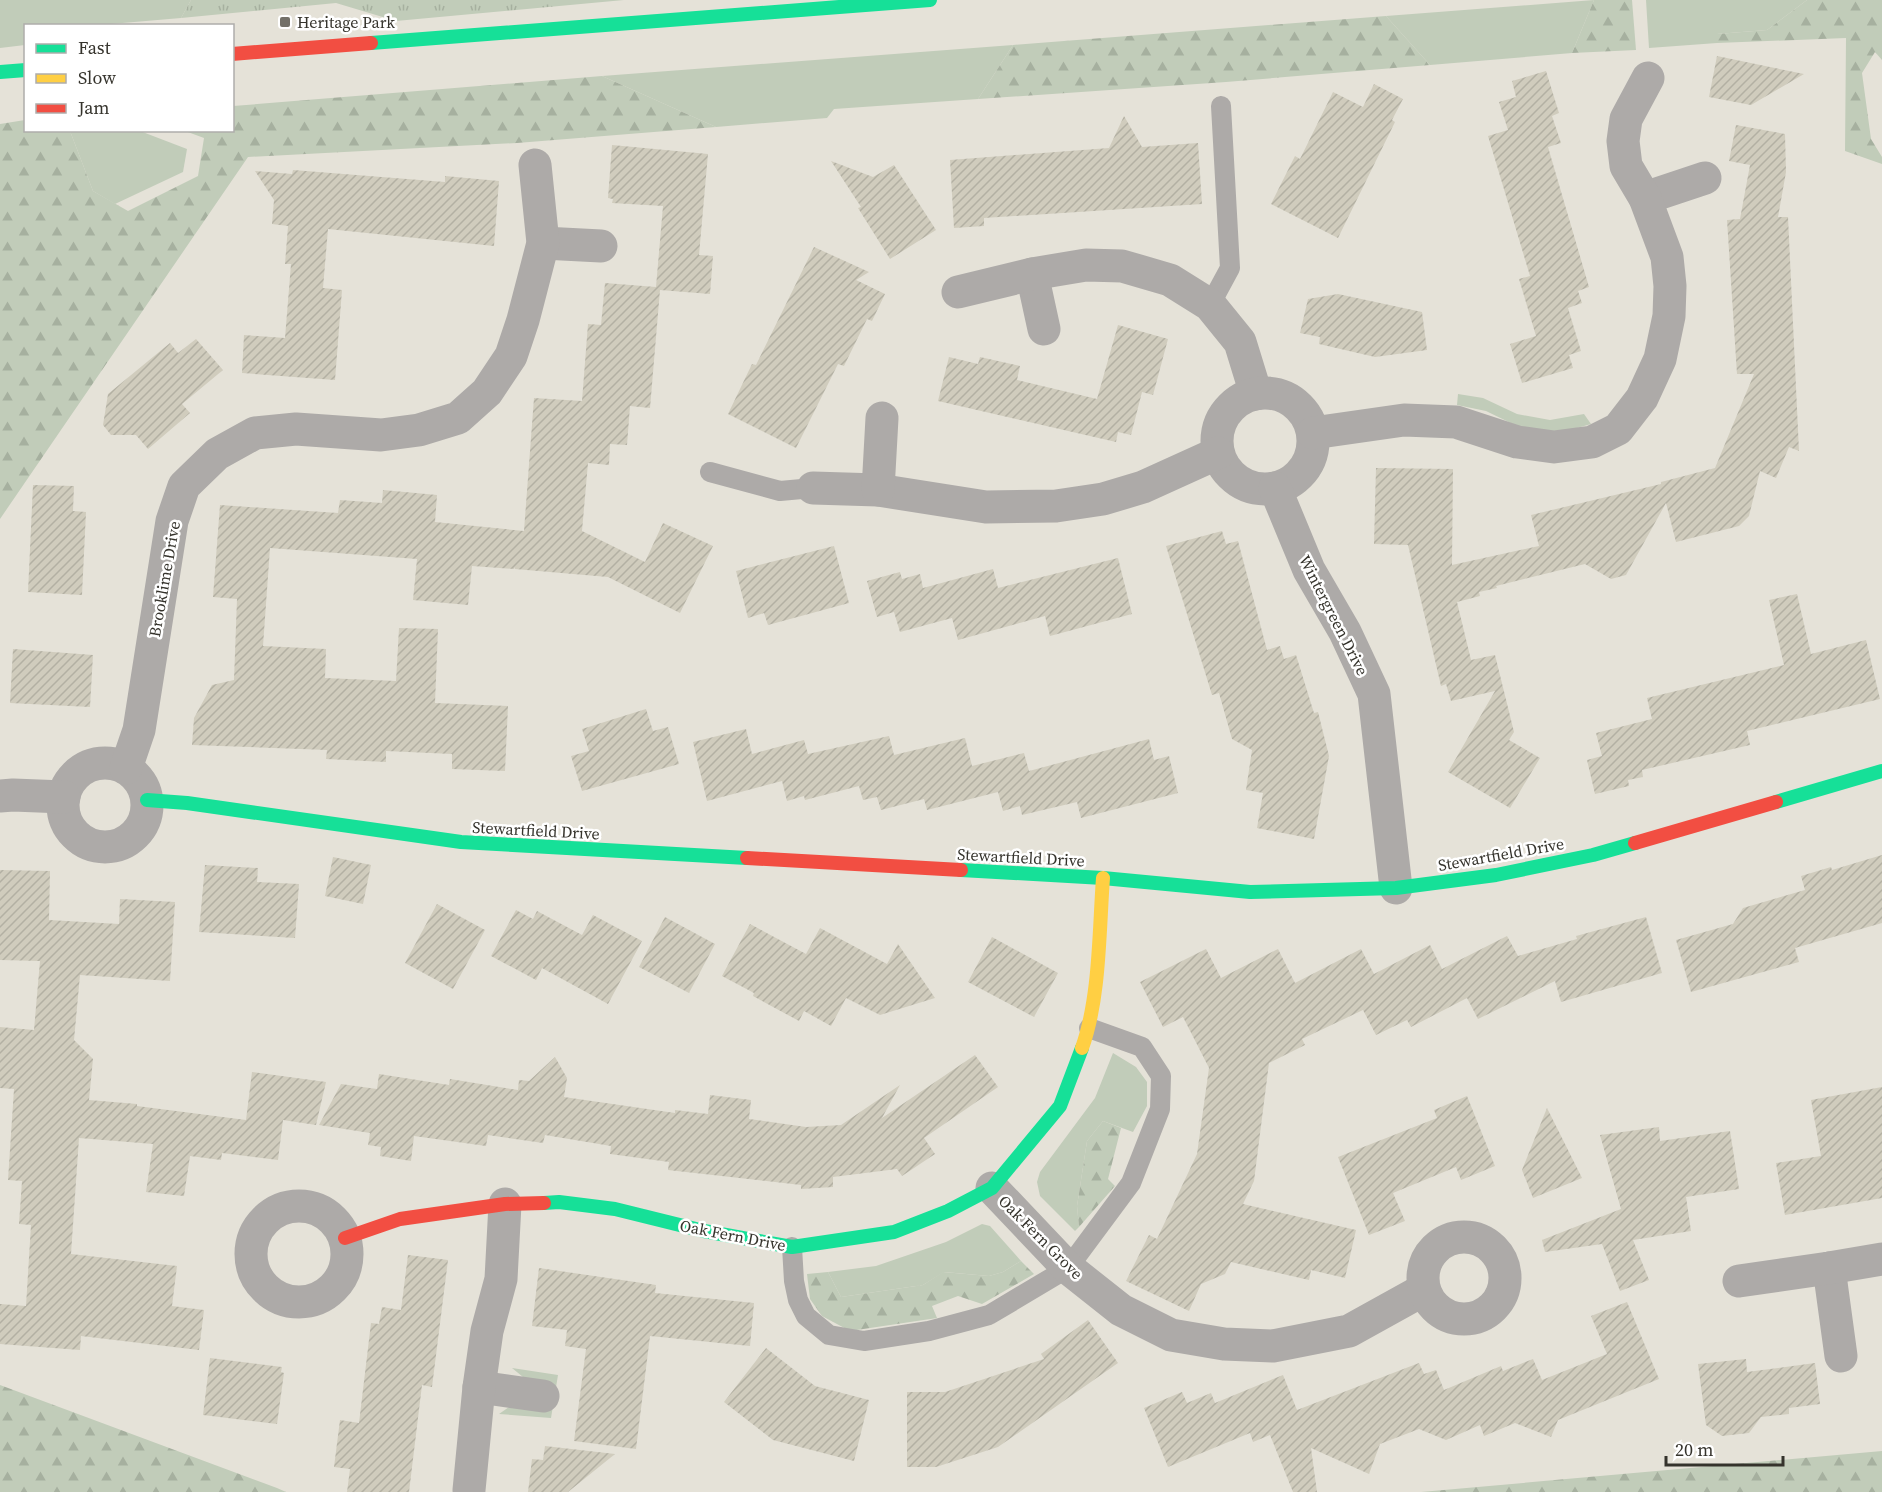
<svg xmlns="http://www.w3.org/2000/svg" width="1882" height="1492" font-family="'Source Serif 4',serif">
<defs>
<pattern id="forest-firs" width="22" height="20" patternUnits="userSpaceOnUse" patternTransform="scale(1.5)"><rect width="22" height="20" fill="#c1ccb9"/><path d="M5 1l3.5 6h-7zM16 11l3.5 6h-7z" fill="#a6b09f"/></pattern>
<pattern id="park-tufts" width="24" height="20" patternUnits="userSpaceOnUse" patternTransform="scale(1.5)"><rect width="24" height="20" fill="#c1ccb9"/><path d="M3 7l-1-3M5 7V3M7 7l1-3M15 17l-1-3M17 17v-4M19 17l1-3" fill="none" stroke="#a6b09f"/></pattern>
<pattern id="building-hatch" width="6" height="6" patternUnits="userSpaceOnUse" patternTransform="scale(1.5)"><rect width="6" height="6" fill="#d0ccbd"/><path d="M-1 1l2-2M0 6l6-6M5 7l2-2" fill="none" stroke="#b3b0a3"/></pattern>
</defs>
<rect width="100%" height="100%" fill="#e5e2d8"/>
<g fill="#c1ccb9">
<polygon points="0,0 191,0 181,18 99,25 26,26 25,45 0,48"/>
<polygon points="1594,0 1572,53 1430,65 1386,16"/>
<polygon points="1646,0 1807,0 1767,30 1717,34 1717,43 1649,48"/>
<polygon points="1013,45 978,99 834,109 827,118 716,127 602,76"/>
<polygon points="70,131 140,131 187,149 183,172 115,204 93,191"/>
<polygon points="1458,394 1483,398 1517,414 1550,420 1584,414 1591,424 1577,428 1551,433 1519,427 1486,411 1457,405"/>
<polygon points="1113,1053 1136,1067 1147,1082 1147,1106 1133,1132 1103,1121 1087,1141 1077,1206 1079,1227 1075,1231 1040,1196 1037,1182 1040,1172 1095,1098"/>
<polygon points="982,1224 990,1226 1021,1261 1003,1272 989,1276 944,1272 923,1285 841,1297 828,1272 876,1266 946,1242"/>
<polygon points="512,1368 558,1375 551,1418 499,1414 509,1407 523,1377"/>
</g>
<g fill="url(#forest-firs)">
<polygon points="1594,0 1632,0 1636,50 1572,53"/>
<polygon points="1807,0 1882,0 1882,60 1875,52 1862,73 1871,139 1882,157 1882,164 1845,151 1846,38 1717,43 1717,34 1767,30"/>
<polygon points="1386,16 1430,65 1226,82 978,99 1013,45"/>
<polygon points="602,76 716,127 517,143 248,157 0,519 0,124 25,120 26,130 70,131 93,191 128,211 198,176 204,138 185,131 232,130 233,106"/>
<polygon points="1103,1121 1121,1128 1108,1179 1115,1186 1079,1227 1077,1206 1087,1141"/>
<polygon points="1021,1261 1034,1274 982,1304 958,1296 932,1306 937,1318 850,1331 822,1316 810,1299 807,1274 828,1272 841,1297 923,1285 943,1272 989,1276 1003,1272"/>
<polygon points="0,1385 277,1488 286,1492 0,1492"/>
<polygon points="1882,1451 1882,1492 1421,1492"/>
</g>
<polygon fill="url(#park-tufts)" points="191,0 624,0 396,21 336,3 181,18"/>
<g fill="url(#building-hatch)">
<polygon points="1717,56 1770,67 1804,74 1751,105 1709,97"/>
<polygon points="1546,71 1559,113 1552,116 1561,143 1548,147 1589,287 1578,291 1582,303 1568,308 1581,351 1569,355 1573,368 1522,383 1510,344 1536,336 1519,279 1530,276 1488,136 1508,130 1499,102 1516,97 1512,81"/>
<polygon points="1374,84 1403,99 1392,120 1395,122 1338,238 1271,204 1295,156 1300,159 1333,92 1363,107"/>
<polygon points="1124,116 1142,147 1198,143 1202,204 984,218 984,226 954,228 950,160 1109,148"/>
<polygon points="1736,125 1785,134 1786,172 1778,217 1788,217 1799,451 1789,447 1776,478 1760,471 1749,516 1739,526 1676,542 1666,503 1626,575 1611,579 1585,564 1496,586 1497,588 1479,592 1480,596 1457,602 1471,660 1495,655 1514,732 1509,740 1540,758 1510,808 1448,772 1495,691 1451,701 1446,684 1441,686 1408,545 1374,544 1376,468 1453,469 1452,565 1539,546 1531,515 1661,484 1661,482 1715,468 1754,374 1737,374 1727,220 1740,219 1750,165 1729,161"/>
<polygon points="612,145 708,154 699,255 713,256 710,294 660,290 650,408 630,406 627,445 610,444 609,465 588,463 582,531 645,562 663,523 713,546 680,613 608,577 515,569 514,567 514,569 472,566 468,605 413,600 417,559 270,548 263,646 326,649 325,678 396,681 399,628 438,629 435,703 508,706 505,771 452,769 452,754 386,751 386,762 326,759 327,750 192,745 194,718 212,685 234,680 237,599 213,597 220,505 338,513 340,500 382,503 383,490 437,495 435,522 524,531 534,398 582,401 588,324 601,325 605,283 656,287 663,206 612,203 613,199 608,198"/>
<polygon points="831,161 873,177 894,165 936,230 890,259 858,208 861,207"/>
<polygon points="293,170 445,182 445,176 499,181 494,246 328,229 323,288 342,290 335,380 242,373 244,335 285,338 291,264 285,264 288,226 272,224 274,200 255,171 292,174"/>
<polygon points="814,247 869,272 856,280 885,294 872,321 867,319 844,366 838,364 796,448 728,414 752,364 756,365"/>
<polygon points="1338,294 1422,312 1427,350 1375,357 1319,344 1320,337 1300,333 1308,299"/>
<polygon points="1118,325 1168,339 1153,395 1142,392 1131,435 1118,432 1116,442 938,401 949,357 978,364 980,357 1020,366 1017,380 1097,399"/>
<polygon points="196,339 223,370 182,404 190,413 148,449 136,435 111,435 103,425 108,394 170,343 178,353"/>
<polygon points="33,485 74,486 73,511 86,512 82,595 28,592"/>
<polygon points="1222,531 1226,544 1238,541 1267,650 1280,646 1284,659 1296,655 1314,713 1318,712 1329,756 1314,839 1257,828 1263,793 1246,790 1252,750 1232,739 1219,693 1212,695 1166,546"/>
<polygon points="834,546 849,603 768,625 764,613 748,618 736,571"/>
<polygon points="1118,558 1132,614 1050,636 1045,616 958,640 952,618 900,632 894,612 877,617 867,581 900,572 902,579 920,574 923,588 993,569 998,588"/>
<polygon points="1797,594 1811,654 1866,640 1880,699 1747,731 1750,745 1642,770 1643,777 1628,780 1629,786 1595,794 1587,760 1602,756 1596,733 1652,719 1647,698 1784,665 1769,600"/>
<polygon points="13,649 93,655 90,707 10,703"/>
<polygon points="646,709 653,731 668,727 679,764 582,791 571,756 589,751 582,729"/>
<polygon points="746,729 752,754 804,740 808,754 889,736 894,755 965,738 972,766 1024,753 1029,771 1149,739 1154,760 1169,756 1178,793 1081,818 1077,802 1022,815 1020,806 1003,811 998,792 927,810 924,799 881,810 877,797 863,800 859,786 805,800 804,796 787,801 782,781 707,801 693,742"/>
<polygon points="1882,855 1882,923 1795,948 1799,962 1691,992 1676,940 1733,924 1743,908 1805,890 1801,876 1831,867 1832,870"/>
<polygon points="333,857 371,865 363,904 325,896"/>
<polygon points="205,865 258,868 257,882 299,884 295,938 199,932"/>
<polygon points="0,870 50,871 49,920 119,924 120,899 175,902 170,981 80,975 74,1040 93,1059 89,1100 137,1104 137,1106 246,1120 252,1072 326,1082 316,1125 283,1120 278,1160 222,1153 221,1160 190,1156 184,1196 146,1192 153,1144 79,1138 71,1254 177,1266 172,1306 204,1310 199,1350 81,1336 80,1350 0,1344 0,1304 26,1306 31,1225 19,1224 22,1181 8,1180 14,1089 0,1088 0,1027 34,1030 40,961 0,960"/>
<polygon points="437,904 485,930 453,989 405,963"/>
<polygon points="516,910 533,919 537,911 582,935 593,915 642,941 608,1004 542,968 536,980 491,956"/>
<polygon points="665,917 715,944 689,993 639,967"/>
<polygon points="1646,917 1662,973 1561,1002 1555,981 1478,1019 1467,998 1411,1027 1407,1020 1376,1035 1363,1010 1302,1039 1305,1045 1269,1063 1254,1181 1243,1204 1356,1230 1345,1278 1311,1270 1309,1280 1231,1262 1225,1274 1201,1284 1189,1311 1126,1281 1149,1235 1157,1239 1197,1154 1209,1068 1183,1017 1163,1027 1140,982 1206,949 1221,978 1278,949 1295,983 1361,949 1374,974 1430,945 1442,969 1507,936 1518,956 1577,939 1576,936"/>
<polygon points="750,924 806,954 820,928 887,964 898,944 935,998 880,1015 846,998 831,1026 804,1011 799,1021 753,996 754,993 722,976"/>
<polygon points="992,937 1058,973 1034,1017 968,982"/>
<polygon points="975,1055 998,1087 924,1138 935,1154 902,1176 897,1169 833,1177 833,1187 801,1189 801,1185 668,1170 669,1162 610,1154 611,1146 545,1135 543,1143 488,1135 486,1146 414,1136 411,1161 380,1156 381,1147 368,1145 370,1133 319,1125 341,1084 377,1089 379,1074 449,1085 450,1079 518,1090 519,1080 529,1081 555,1057 567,1078 564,1097 675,1113 675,1110 708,1114 710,1095 751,1100 749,1119 806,1127 841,1125 900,1085 882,1118"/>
<polygon points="1882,1087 1882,1198 1785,1215 1776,1163 1821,1156 1811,1100"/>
<polygon points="1467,1096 1495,1166 1461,1180 1456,1167 1393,1193 1405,1221 1369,1235 1338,1157 1437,1118 1434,1110"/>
<polygon points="1547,1108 1582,1178 1533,1198 1522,1170"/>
<polygon points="1659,1127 1660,1141 1730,1131 1739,1189 1686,1197 1691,1231 1633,1240 1649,1280 1620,1291 1602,1244 1545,1252 1542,1240 1621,1209 1600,1135"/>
<polygon points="408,1255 448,1260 432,1387 422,1385 409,1492 347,1492 350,1469 334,1467 340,1420 359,1423 371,1323 379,1324 382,1307 401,1310"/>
<polygon points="539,1268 656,1285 655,1293 754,1303 750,1346 650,1336 636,1449 574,1441 586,1349 565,1346 567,1330 532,1326"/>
<polygon points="1627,1302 1659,1379 1558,1420 1551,1437 1515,1423 1484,1436 1480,1425 1446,1440 1419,1429 1380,1444 1369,1474 1311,1448 1317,1492 1293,1492 1270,1435 1253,1442 1250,1433 1168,1467 1144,1408 1182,1392 1187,1403 1211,1393 1215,1403 1283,1375 1297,1410 1419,1363 1424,1374 1436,1370 1444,1390 1501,1366 1503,1371 1533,1359 1542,1380 1607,1354 1591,1316"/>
<polygon points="1088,1320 1118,1363 998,1447 936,1467 907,1467 907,1392 945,1392 1044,1359 1041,1354"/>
<polygon points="766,1348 815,1386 869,1400 854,1461 773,1440 724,1402"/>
<polygon points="210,1358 282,1367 281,1372 284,1373 277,1424 203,1415"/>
<polygon points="1746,1359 1747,1372 1815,1363 1820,1404 1789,1408 1789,1414 1761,1417 1749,1433 1722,1436 1706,1425 1698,1364"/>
<polygon points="545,1446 615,1454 568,1492 528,1492 532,1459 543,1460"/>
</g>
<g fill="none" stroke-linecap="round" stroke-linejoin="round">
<g stroke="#adaaa8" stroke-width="20">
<polyline points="1210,305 1230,268 1221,106"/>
<polyline points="710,472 780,491 813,488"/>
<polyline points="792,1247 794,1281 798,1300 806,1316 829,1335 864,1341 929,1331 989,1315 1068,1268 1131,1183 1160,1109 1161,1076 1142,1047 1089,1028"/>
</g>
<g stroke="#adaaa8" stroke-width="33">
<polyline points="1645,198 1705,178"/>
<polyline points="543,243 601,246"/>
<polyline points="1032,274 1044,329"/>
<polyline points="958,292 1032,274 1086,265 1122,266 1170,280 1210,305 1240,342 1256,394"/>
<circle cx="1265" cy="441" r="48"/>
<polyline points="1313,433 1404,420 1456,422 1517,442 1554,447 1592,442 1618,429 1642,398 1660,359 1669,316 1670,286 1667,257 1645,198 1626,166 1623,141 1626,119 1648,78"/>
<polyline points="813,488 878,490 986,507 1056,506 1103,499 1143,487 1218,453"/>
<polyline points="1275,488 1309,570 1345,632 1374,694 1396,888"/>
<polyline points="878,490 882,418"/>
<circle cx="105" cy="805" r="42"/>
<polyline points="126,768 139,730 172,521 184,486 217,454 255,433 296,429 381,435 419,430 458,418 487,392 511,356 523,320 543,243 535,165"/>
<polyline points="0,796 13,795 64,797"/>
<polyline points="992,1188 1068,1268 1121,1310 1171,1335 1224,1344 1273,1346 1349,1331 1423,1290"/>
<circle cx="299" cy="1254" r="48"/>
<circle cx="1464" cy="1278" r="41"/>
<polyline points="1829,1268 1841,1356"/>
<polyline points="1739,1281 1829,1268 1882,1259"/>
<polyline points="479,1387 543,1396"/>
<polyline points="469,1490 479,1387 487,1331 501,1279 505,1204"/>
</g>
<g stroke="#16e098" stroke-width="14">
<polyline points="371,43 930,0"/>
<polyline points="0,72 26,70"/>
<polyline points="147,800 187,803 461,842 747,858"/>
<polyline points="1776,802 1882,771"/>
<polyline points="961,870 1103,878 1250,892 1396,888 1496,875 1593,855 1635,843"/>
<polyline points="544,1203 559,1202 615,1209 704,1231 792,1247 894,1232 948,1211 992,1188 1060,1106 1082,1048"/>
</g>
<path stroke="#ffcf43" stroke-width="14" d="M1082 1048C1100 998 1099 931 1103 878"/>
<g stroke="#f24e42" stroke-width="14">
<polyline points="232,54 371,43"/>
<polyline points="1635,843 1776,802"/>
<polyline points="747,858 961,870"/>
<polyline points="345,1238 400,1219 505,1204 544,1203"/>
</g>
</g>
<rect fill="#737068" stroke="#fff" stroke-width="2" x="279" y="16" width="12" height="12" rx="3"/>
<g text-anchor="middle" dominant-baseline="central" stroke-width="5" stroke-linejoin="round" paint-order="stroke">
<g font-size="16" fill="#35332c" stroke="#fff" text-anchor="start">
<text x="297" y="22">Heritage Park</text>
</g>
<g font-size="16" fill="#35332c" stroke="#fff">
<text transform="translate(164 579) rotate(-80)">Brooklime Drive</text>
<text transform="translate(1334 615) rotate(63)">Wintergreen Drive</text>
<text transform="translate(536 830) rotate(3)">Stewartfield Drive</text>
<text transform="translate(1501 854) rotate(-10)">Stewartfield Drive</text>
<text transform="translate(1021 857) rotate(3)">Stewartfield Drive</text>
<text transform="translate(733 1235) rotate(11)">Oak Fern Drive</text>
<text transform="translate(1041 1237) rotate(45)">Oak Fern Grove</text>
</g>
</g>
<rect x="24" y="24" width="210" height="108" fill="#ffffff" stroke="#aeadab" stroke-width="1.5"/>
<rect x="36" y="44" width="30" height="9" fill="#16e098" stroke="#aeadab" stroke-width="1.5"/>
<text x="78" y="54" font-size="18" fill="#35332c">Fast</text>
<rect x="36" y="74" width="30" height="9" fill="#ffcf43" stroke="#aeadab" stroke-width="1.5"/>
<text x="78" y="84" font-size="18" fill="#35332c">Slow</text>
<rect x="36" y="104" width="30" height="9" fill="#f24e42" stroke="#aeadab" stroke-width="1.5"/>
<text x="78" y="114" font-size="18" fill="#35332c">Jam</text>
<path d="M1666 1456v9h117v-9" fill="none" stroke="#35332c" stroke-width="3"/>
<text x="1675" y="1456" font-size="18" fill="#35332c" stroke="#ffffff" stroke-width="4.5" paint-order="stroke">20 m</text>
</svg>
